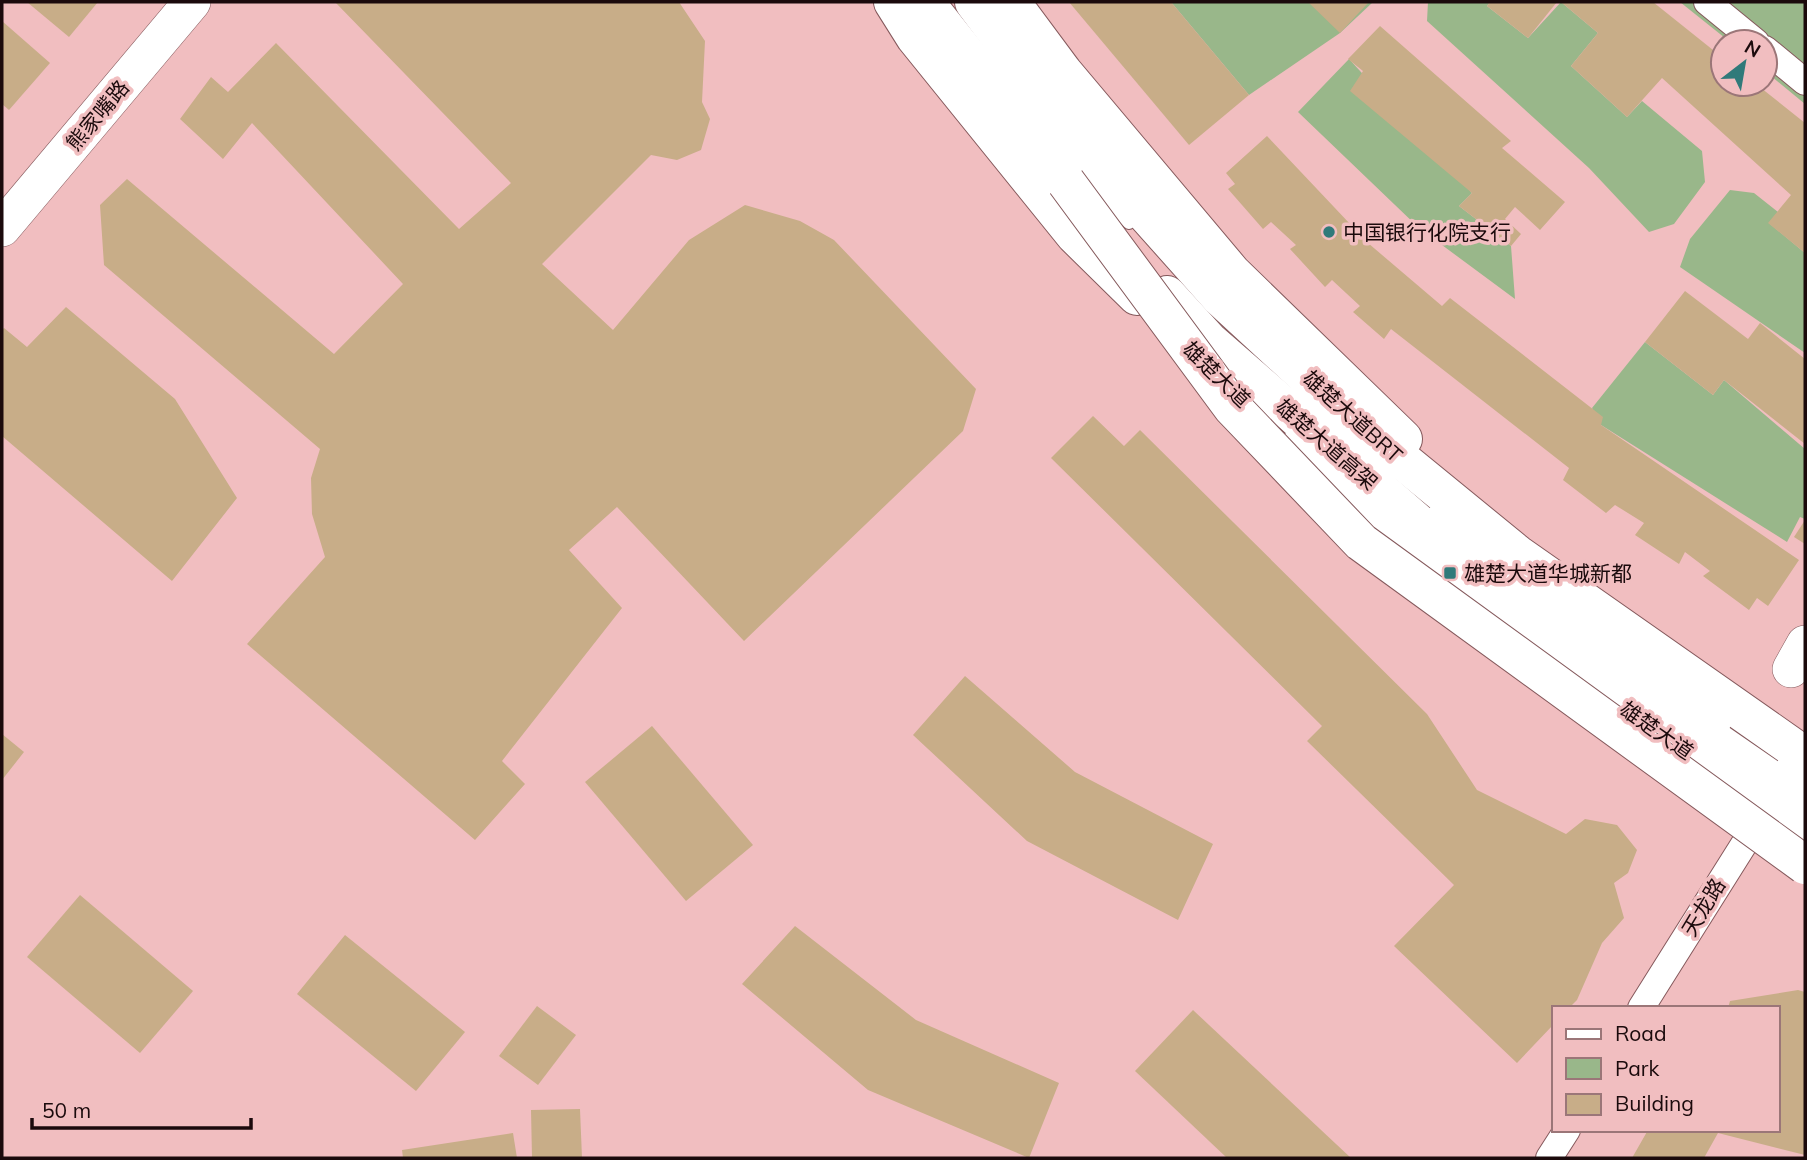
<svg xmlns="http://www.w3.org/2000/svg" width="1807" height="1160" font-family="Mulish,'Noto Sans SC',sans-serif">
<rect width="100%" height="100%" fill="#f1bec0"/>
<g fill="#99b78a">
<polygon points="1171,2 1373,2 1340,33 1249,95"/>
<polygon points="1428,2 1490,2 1487,6 1528,38 1561,2 1598,33 1571,66 1627,117 1642,101 1702,151 1705,182 1674,224 1649,232 1589,168 1427,21"/>
<polygon points="1680,2 1805,2 1805,104 1765,71 1765,42 1730,42"/>
<polygon points="1349,59 1472,193 1459,206 1511,246 1515,299 1419,228 1298,112"/>
<polygon points="1730,190 1754,193 1778,212 1769,223 1805,253 1805,353 1680,267 1690,239"/>
<polygon points="1645,342 1713,395 1724,380 1805,449 1805,519 1800,517 1787,542 1601,425 1592,408"/>
</g>
<g fill="#c8ad88">
<polygon points="27,2 98,2 69,37"/>
<polygon points="335,2 679,2 705,41 702,102 710,119 701,150 677,160 651,155 542,264 613,330 689,240 745,205 800,221 834,240 976,389 963,431 744,641 617,507 569,550 622,608 502,761 525,784 475,840 247,644 325,557 312,514 311,478 320,449 104,265 100,205 127,179 334,354 403,284 252,123 223,159 180,119 211,77 228,92 276,43 459,229 511,183"/>
<polygon points="1069,2 1171,2 1249,95 1189,145"/>
<polygon points="1308,2 1369,2 1340,33"/>
<polygon points="1490,2 1557,2 1528,38 1487,6"/>
<polygon points="1561,2 1653,2 1723,58 1723,84 1756,84 1805,123 1805,253 1768,223 1791,195 1662,78 1627,117 1571,66 1598,33"/>
<polygon points="2,21 50,63 9,110 2,104"/>
<polygon points="1380,26 1511,141 1502,148 1565,202 1540,230 1515,207 1505,219 1521,234 1511,246 1459,206 1472,193 1350,91 1363,71 1348,59"/>
<polygon points="1267,136 1368,243 1442,306 1450,298 1603,417 1601,425 1799,560 1768,606 1757,598 1749,610 1703,576 1710,571 1685,552 1679,564 1635,535 1644,523 1615,505 1606,513 1563,480 1569,468 1391,329 1384,339 1353,312 1360,306 1332,280 1325,287 1290,249 1296,245 1271,222 1263,229 1228,189 1235,184 1226,173"/>
<polygon points="1685,291 1748,339 1760,323 1805,359 1805,444 1724,380 1713,395 1645,342"/>
<polygon points="66,307 175,399 237,498 172,581 2,436 2,330 4,328 27,347"/>
<polygon points="1093,416 1124,446 1140,430 1427,714 1477,790 1566,834 1585,819 1617,825 1637,850 1628,873 1614,883 1624,918 1602,943 1577,1000 1569,1008 1553,1008 1553,1025 1517,1063 1394,946 1454,885 1307,741 1322,726 1051,458"/>
<polygon points="1805,520 1805,544 1794,537"/>
<polygon points="965,676 1075,772 1213,844 1178,920 1027,841 913,735"/>
<polygon points="652,726 753,845 686,901 585,782"/>
<polygon points="2,734 24,752 2,780"/>
<polygon points="80,895 193,991 140,1053 27,957"/>
<polygon points="795,926 916,1020 1059,1083 1029,1158 868,1090 742,984"/>
<polygon points="345,935 465,1032 416,1091 297,994"/>
<polygon points="1798,990 1805,992 1805,1155 1718,1133 1704,1158 1632,1158 1648,1130 1777,1130 1777,1008 1728,1008 1730,1001"/>
<polygon points="537,1006 576,1035 538,1085 499,1056"/>
<polygon points="1193,1010 1351,1158 1227,1158 1135,1071"/>
<polygon points="580,1109 582,1158 532,1158 531,1110"/>
<polygon points="513,1133 517,1158 403,1158 402,1150"/>
</g>
<g fill="none" stroke-linecap="round" stroke-linejoin="round">
<defs>
<g id="lane">
<polyline points="1093,186 1129,223"/>
<polyline points="1434,512 1506,571 1725,724"/>
<polyline points="1783,764 1805,779"/>
</g>
<g id="street">
<polyline points="1707,2 1756,42"/>
<polyline points="1765,49 1805,82"/>
<polyline points="1641,1008 1763,814"/>
<polyline points="1549,1158 1567,1130"/>
</g>
<g id="secondary">
<polyline points="2,228 192,2"/>
<polyline points="1791,669 1805,644"/>
</g>
<g id="primary">
<polyline points="893,2 915,37 1075,235 1137,296"/>
<polyline points="1011,2 1063,72 1232,273 1403,439"/>
<polyline points="1295,450 1464,594 1805,833"/>
</g>
<g id="highway">
<polyline points="925,2 1087,206"/>
<polyline points="974,2 1063,121 1220,297 1358,424 1517,554 1805,756"/>
<polyline points="1167,295 1209,341 1488,584 1805,803"/>
</g>
</defs>
<use href="#lane" stroke="#85595c" stroke-width="14"/>
<use href="#street" stroke="#85595c" stroke-width="28"/>
<use href="#secondary" stroke="#85595c" stroke-width="38"/>
<use href="#primary" stroke="#85595c" stroke-width="40"/>
<use href="#highway" stroke="#85595c" stroke-width="40"/>
<use href="#lane" stroke="#fff" stroke-width="12"/>
<use href="#street" stroke="#fff" stroke-width="26"/>
<use href="#secondary" stroke="#fff" stroke-width="37"/>
<use href="#primary" stroke="#fff" stroke-width="38"/>
<use href="#highway" stroke="#fff" stroke-width="38"/>
<defs>
<polyline id="highway-bridge" points="1066,182 1232,407 1361,542 1805,865"/>
</defs>
<use href="#highway-bridge" stroke="#85595c" stroke-width="40" stroke-linecap="butt"/>
<use href="#highway-bridge" stroke="#fff" stroke-width="38"/>
</g>
<g fill="#307a7a" stroke="#f1bec0" stroke-width="2.5">
<circle cx="1329" cy="232" r="7"/>
<rect x="1443" y="566" width="14" height="14" rx="3.5"/>
</g>
<g text-anchor="middle" dominant-baseline="central" stroke-width="7" stroke-linejoin="round" paint-order="stroke">
<g font-size="21" fill="#1b0a0c" stroke="#f1bec0">
<text transform="translate(97 115) rotate(-50)">熊家嘴路</text>
<text transform="translate(1217 374) rotate(44)">雄楚大道</text>
<text transform="translate(1353 416) rotate(42)">雄楚大道BRT</text>
<text transform="translate(1327 444) rotate(41)">雄楚大道高架</text>
<text transform="translate(1657 730) rotate(35)">雄楚大道</text>
<text transform="translate(1703 907) rotate(-59)">天龙路</text>
</g>
<g font-size="21" fill="#1b0a0c" stroke="#f1bec0" text-anchor="start">
<text x="1343" y="232">中国银行化院支行</text>
<text x="1464" y="573">雄楚大道华城新都</text>
</g>
</g>
<rect width="1807" height="1160" fill="none" stroke="#1b0a0c" stroke-width="7"/>
<rect x="1552" y="1006" width="228" height="126" fill="#f1bec0" stroke="#9b7678" stroke-width="2"/>
<rect x="1566" y="1029" width="35" height="10" fill="#ffffff" stroke="#9b7678" stroke-width="2"/>
<text x="1615" y="1041" font-size="21" fill="#1b0a0c">Road</text>
<rect x="1566" y="1058" width="35" height="21" fill="#99b78a" stroke="#9b7678" stroke-width="2"/>
<text x="1615" y="1076" font-size="21" fill="#1b0a0c">Park</text>
<rect x="1566" y="1094" width="35" height="21" fill="#c8ad88" stroke="#9b7678" stroke-width="2"/>
<text x="1615" y="1111" font-size="21" fill="#1b0a0c">Building</text>
<g transform="translate(1744 63) rotate(31)"><circle r="33" fill="#f1bec0" stroke="#9b7678" stroke-width="2"/>
<path d="M0-5L12 26L0 18L-12 26Z" fill="#307a7a"/>
<text y="-10" font-size="19" font-weight="bold" text-anchor="middle" fill="#1b0a0c">N</text>
</g>
<path d="M32 1118v10h219v-10" fill="none" stroke="#1b0a0c" stroke-width="3.5"/>
<text x="42" y="1118" font-size="21" fill="#1b0a0c" stroke="#f1bec0" stroke-width="5" paint-order="stroke">50 m</text>
</svg>
